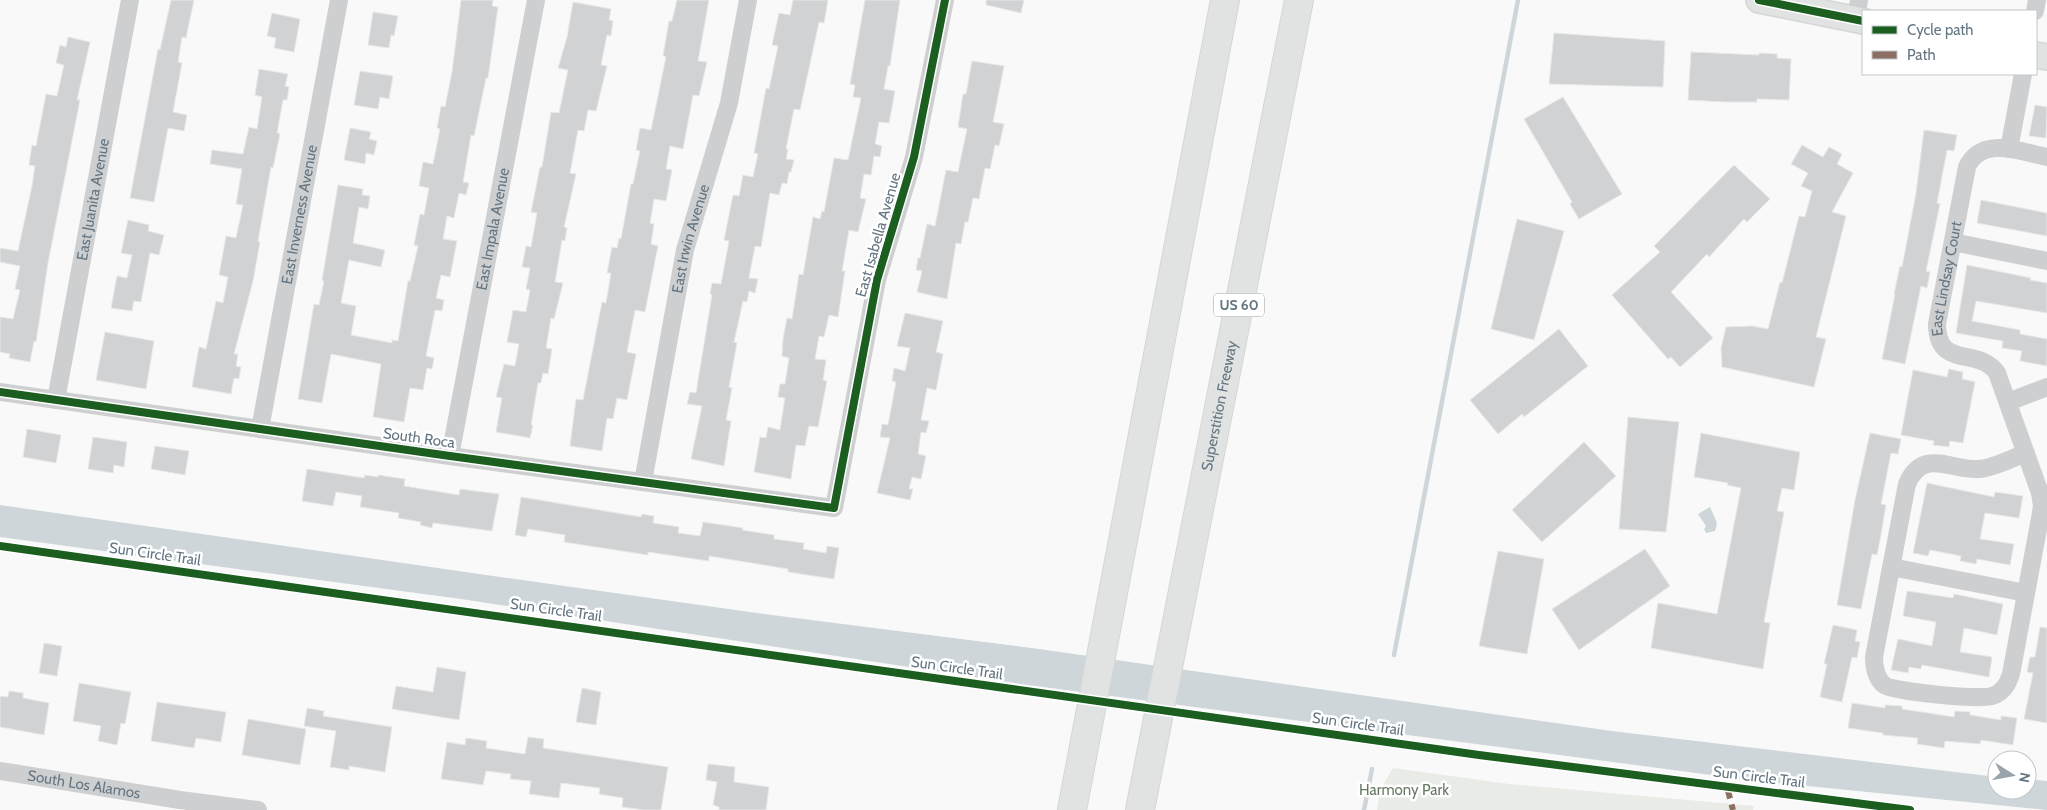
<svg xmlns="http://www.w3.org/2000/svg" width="2047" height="810" font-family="Cabin,sans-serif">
<rect width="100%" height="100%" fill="#f9f9f9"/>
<polygon fill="#e8ebe6" points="1393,768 1509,784 1754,806 1753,810 1377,810 1381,788"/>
<g fill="#ced6d9">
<polygon points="0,505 500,577 764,614 1039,649 1612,731 1997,777 1997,790 2027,790 2027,779 2047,781 2047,810 1749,780 1028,685 461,599 0,537"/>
<polygon points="1710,507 1717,523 1715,531 1706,533 1704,529 1706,526 1698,514"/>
</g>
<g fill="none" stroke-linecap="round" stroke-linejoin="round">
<g stroke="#ced6d9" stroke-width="4.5">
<polyline points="1394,655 1518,0"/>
<polyline points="1364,810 1372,769"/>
</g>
</g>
<g fill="#d0d2d3" stroke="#e8e8e8">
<polygon points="171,0 194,0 186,38 182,37 178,62 182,63 173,112 187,115 184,131 168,128 154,202 130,198 158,49 160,50"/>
<polygon points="461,0 493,0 492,6 498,7 488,78 486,78 474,136 471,135 463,182 469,183 466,195 459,193 454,218 447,216 443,239 457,241 450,277 441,275 436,298 444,300 442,311 435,310 426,356 434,358 432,369 427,368 423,390 410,388 404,422 373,417 381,364 331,354 322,403 298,399 314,304 319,305 324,281 322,280 338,185 363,189 362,195 370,196 368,209 359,207 353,243 385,250 381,267 349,260 341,303 356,306 351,335 392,343 392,340 398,341 408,281 410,281 418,246 414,245 420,214 424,215 429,188 419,186 423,162 433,164 440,129 437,128 441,106 445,107 452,72"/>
<polygon points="677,0 709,0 698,61 707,62 699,96 693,95 683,149 670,146 666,169 672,170 666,201 654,199 650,223 654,224 651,244 658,246 645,312 635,310 627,352 636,354 627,400 617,398 613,419 607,418 602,451 570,446 576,399 583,400 602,302 606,303 611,273 607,273 612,247 617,248 619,238 621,239 631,184 633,184 640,151 636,150 640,128 651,130 666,57 663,56 669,21 672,21"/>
<polygon points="793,0 828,0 824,23 819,22 800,110 794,109 786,149 788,149 786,159 794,160 791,172 789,172 787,184 782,183 779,195 770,193 761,247 755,246 749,278 758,279 755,293 749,291 747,302 743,301 734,342 737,343 729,387 732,388 726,420 731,421 724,466 691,459 702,406 687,404 690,392 696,393 712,295 710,294 712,283 721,284 729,241 724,240 733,195 739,196 743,175 753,177 758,154 754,153 766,88 769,89 778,46 772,45 779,13 790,15"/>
<polygon points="865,0 900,0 890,66 888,66 884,89 895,91 889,123 879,122 875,144 882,146 880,157 874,156 871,175 864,174 860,198 866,199 858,232 849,230 842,271 845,271 838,317 829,315 824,337 819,336 815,359 826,360 823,380 827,381 818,427 809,426 805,446 796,445 791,479 754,472 760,437 766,438 768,427 780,430 785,398 778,397 780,384 785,384 789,358 782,356 783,339 787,318 792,319 799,274 803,275 813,217 820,219 822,211 824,212 834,158 848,160 861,98 853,97 855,85 850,84"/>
<polygon points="986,0 1024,0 1021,13 986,5"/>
<polygon points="573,2 611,9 609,20 613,21 611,36 607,35 601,65 607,66 596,111 588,110 584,131 578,130 570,173 576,174 564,227 567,228 565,241 562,240 555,282 563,283 554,319 551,318 546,348 552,349 548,374 543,373 541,383 538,383 531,425 533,425 530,438 496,432 502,398 496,397 504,364 515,366 519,344 507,342 513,310 526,312 530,290 526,289 530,268 522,267 526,246 531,247 537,213 531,212 540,167 542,167 551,112 559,113 568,70 558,68 567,37"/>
<polygon points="373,12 398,16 394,36 391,35 389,48 368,45"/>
<polygon points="272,13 300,19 294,52 274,48 276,38 267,36"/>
<polygon points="1554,33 1665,41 1663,87 1549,84"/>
<polygon points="68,37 90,42 77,100 80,100 48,263 36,342 34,341 30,362 9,358 10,354 0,352 0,317 13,319 20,290 15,289 20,266 0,262 0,248 18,251 32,186 35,166 29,165 32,145 36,146 46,94 57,96 64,65 56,63 60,45 66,47"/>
<polygon points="1691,52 1759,55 1759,53 1777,54 1777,58 1791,59 1789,100 1757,99 1757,102 1725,102 1688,100"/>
<polygon points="972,61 1004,66 993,122 1004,124 999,146 995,145 990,169 985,168 979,199 973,198 968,222 965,222 961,244 956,243 947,299 917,292 922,271 916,270 918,258 920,258 927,224 935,226 946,170 958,172 967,129 958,127 963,94 966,94"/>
<polygon points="259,69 288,74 285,86 289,87 287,100 283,100 277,133 280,134 273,168 271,167 258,241 260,242 253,281 234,354 238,354 236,366 241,367 239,379 234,378 231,394 192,387 199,347 206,349 216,301 223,303 228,277 219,275 226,236 236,238 243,205 236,204 242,169 210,164 212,150 243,154 249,127 257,129 262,97 255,95"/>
<polygon points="360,71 393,76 389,99 380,97 378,109 354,105"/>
<polygon points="1563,97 1622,194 1579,219 1570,204 1572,202 1524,119"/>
<polygon points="2035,105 2047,107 2046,138 2029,136"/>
<polygon points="350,128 371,132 369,139 377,141 374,155 366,153 365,164 344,160"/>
<polygon points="1924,130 1957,135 1954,151 1947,150 1937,203 1940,204 1926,271 1930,272 1927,288 1921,286 1905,364 1882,359 1895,294 1894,294 1900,266 1902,267 1916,193"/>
<polygon points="1802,145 1823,157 1829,147 1842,154 1837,164 1853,173 1832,212 1846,216 1816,337 1826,339 1814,387 1722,367 1721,348 1726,327 1752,326 1768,329 1780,282 1782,283 1799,216 1805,217 1812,191 1801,186 1808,173 1791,164"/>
<polygon points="1734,165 1770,199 1747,222 1744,219 1709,257 1707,254 1671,292 1713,338 1680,367 1671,357 1668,359 1612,295 1660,252 1654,246"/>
<polygon points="1981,200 2047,213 2047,236 1977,223"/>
<polygon points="1517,219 1564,231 1534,340 1491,329"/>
<polygon points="128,220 149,225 148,231 164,235 159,255 150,253 141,302 134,301 132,311 111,308 117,276 127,278 132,255 121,253"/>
<polygon points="1967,265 2031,278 2030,280 2047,283 2047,313 1976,301 1972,321 2020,330 2020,334 2047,339 2047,366 2020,361 2022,351 2002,348 2003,341 1956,333"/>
<polygon points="905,313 943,321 936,352 943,354 936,390 927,388 921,420 929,421 926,433 921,432 918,454 926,456 921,479 912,477 909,489 913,489 910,500 877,493 890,438 880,437 882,424 888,425 896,382 892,381 894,368 905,371 910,348 897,346"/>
<polygon points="1559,329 1588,366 1524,417 1522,414 1498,434 1470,400"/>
<polygon points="105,332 154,341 146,389 96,380"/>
<polygon points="1949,369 1963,372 1962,379 1975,382 1963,443 1950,441 1949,447 1933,445 1934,441 1901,435 1913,370 1947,377"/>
<polygon points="1628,417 1679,422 1666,532 1619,529"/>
<polygon points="27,429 61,435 56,463 23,457"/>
<polygon points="1701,433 1800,452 1794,490 1782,488 1777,511 1784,512 1764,622 1770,623 1763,669 1651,648 1658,603 1717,614 1741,488 1727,485 1728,483 1694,477"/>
<polygon points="1870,433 1901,439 1898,454 1891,453 1881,504 1886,505 1880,540 1877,555 1872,554 1861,609 1837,605 1855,500"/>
<polygon points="93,437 127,442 124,467 114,465 113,473 88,469"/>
<polygon points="1584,442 1616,476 1542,542 1512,510"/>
<polygon points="155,446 189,451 185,475 151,469"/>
<polygon points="307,469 364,478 365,475 378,477 378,475 405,479 404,486 459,495 460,489 499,494 492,531 433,523 432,528 420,525 421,522 398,518 399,513 360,507 362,496 336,492 333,506 302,501"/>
<polygon points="1927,483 1994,497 1995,492 2023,496 2019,518 1985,513 1980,539 2014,544 2010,565 1977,559 1976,564 1960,561 1961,556 1930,550 1928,556 1913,553"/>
<polygon points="521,497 641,517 642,514 654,516 653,523 679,527 678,533 700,536 703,522 743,528 742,530 774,535 774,539 804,543 803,549 826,553 827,546 839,548 834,579 788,572 788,569 709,556 709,561 648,552 648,555 596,547 564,542 565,535 528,529 526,537 515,535"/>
<polygon points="1645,549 1670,586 1579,650 1552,609"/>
<polygon points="1498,551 1544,559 1527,654 1479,646"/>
<polygon points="1907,591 1953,598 1954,594 2003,604 1997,635 1964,628 1960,652 1992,657 1989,677 1922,665 1921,669 1909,667 1908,673 1891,670 1898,639 1932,646 1936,622 1903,616"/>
<polygon points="1833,625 1857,630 1855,641 1860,642 1857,658 1852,657 1842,702 1820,697 1827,664 1824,664"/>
<polygon points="2040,627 2047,628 2047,723 2024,719 2033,673 2027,672 2030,657 2035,657"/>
<polygon points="44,643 62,646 57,676 39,673"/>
<polygon points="437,667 466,672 459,720 392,709 396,686 433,692"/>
<polygon points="79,683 131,692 125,724 121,723 117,745 98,741 101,726 73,721"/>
<polygon points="582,688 601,692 596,725 576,722"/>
<polygon points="9,691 23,693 23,698 49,703 44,735 0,727 0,696 8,697"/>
<polygon points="157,702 226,712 221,742 196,738 194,748 151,741"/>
<polygon points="1852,703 1885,708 1885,705 1902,706 1902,709 1954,717 1955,711 1970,712 1970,715 2001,720 2001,716 2017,718 2013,745 1981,740 1980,744 1945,741 1944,748 1917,744 1918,738 1883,735 1883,733 1848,728"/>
<polygon points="307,708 324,711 323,716 392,727 385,772 349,766 349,770 330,767 336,731 304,726"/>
<polygon points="248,719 306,729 300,765 242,755"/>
<polygon points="528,737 544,739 543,748 668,767 661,810 644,810 622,807 623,798 599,794 600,788 561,783 559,798 529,794 531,781 510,779 511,774 486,771 483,785 441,779 447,742 465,745 466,738 487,741 486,748 525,754"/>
<polygon points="708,764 735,767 734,782 769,787 766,810 719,810 719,807 713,805 717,782 706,780"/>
</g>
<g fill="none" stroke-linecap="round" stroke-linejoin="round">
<defs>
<g id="secondary">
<polyline points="1759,0 1863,21"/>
<polyline points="2036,55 2047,57"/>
</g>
<g id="motorway">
<polyline points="1072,810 1225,0"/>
<path id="s7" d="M1140 810 1299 0"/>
</g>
</defs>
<use href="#secondary" stroke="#d5d6d7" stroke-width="28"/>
<use href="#motorway" stroke="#d5d6d6" stroke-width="30"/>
<g stroke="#cecfd0" stroke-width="18">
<polyline points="2035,11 2037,0"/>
<polyline points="1856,19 1859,0"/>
<polyline points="2009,149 2023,74"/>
<polyline points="1953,242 2047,261"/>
<polyline points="0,392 450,456 834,508 877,280 914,157 945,0"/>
<path id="s1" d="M56 400 130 0"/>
<polyline points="2008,402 2047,387"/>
<path id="s2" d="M260 429 339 0"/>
<path id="s3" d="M2026 453C2012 458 1994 468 1979 469 1951 471 1923 447 1907 484L1874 657C1874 667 1876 678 1884 685 1894 692 1979 700 1992 696 2003 693 2008 684 2011 674L2041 513 2042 506 2040 493 1997 373C1979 346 1937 370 1937 324L1967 167C1982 135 2021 152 2047 157"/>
<path id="s4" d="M450 456 536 0"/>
<path id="s5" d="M643 482 685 250 729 103 748 0"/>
<polyline points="1891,567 2026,593"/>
<path id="s6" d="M0 771 180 800 258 810"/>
</g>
<use href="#secondary" stroke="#e1e2e2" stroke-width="25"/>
<use href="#motorway" stroke="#e1e2e2" stroke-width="28"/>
<polyline stroke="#8d6e63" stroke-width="6" stroke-dasharray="12 6" stroke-linecap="butt" points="1727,787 1733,810"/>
<defs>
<g id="cycleway">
<polyline points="1759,0 1863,21"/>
<polyline points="0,392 450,456 834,508 877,280 914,157 945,0"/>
<polyline points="0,546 1479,755 1910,810"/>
</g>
</defs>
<use href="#cycleway" stroke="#fff" stroke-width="11"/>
<use href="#cycleway" stroke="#1b5e20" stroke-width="8"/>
</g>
<g text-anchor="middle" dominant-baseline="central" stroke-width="5" stroke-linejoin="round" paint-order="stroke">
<rect fill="#fff" stroke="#939fa8" stroke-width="1" x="1214" y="293.5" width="50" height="23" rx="4"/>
<g font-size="14" font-weight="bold" fill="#657683">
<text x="1239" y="305">US 60</text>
</g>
<g font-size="15" fill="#657683" stroke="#fff">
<text stroke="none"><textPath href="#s1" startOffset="204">East Juanita Avenue</textPath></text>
<text stroke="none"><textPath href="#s2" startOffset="218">East Inverness Avenue</textPath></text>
<text stroke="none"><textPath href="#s4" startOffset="231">East Impala Avenue</textPath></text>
<text transform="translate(878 235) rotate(-74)">East Isabella Avenue</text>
<text stroke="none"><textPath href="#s5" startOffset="248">East Irwin Avenue</textPath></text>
<text stroke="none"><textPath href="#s3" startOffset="921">East Lindsay Court</textPath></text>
<text stroke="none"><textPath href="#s7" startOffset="412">Superstition Freeway</textPath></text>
<text transform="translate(419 438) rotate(8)">South Roca</text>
<text transform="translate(155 554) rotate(8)">Sun Circle Trail</text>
<text transform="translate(556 610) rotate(8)">Sun Circle Trail</text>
<text transform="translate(957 668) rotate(8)">Sun Circle Trail</text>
<text transform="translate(1358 724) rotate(8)">Sun Circle Trail</text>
<text transform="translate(1759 777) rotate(7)">Sun Circle Trail</text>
<text stroke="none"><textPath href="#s6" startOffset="85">South Los Alamos</textPath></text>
</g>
<g font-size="15" fill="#687a64" stroke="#fff">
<text x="1404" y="790">Harmony Park</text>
</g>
</g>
<rect x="1862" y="10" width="175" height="65" fill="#ffffff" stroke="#c1c8cd"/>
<rect x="1872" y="26" width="25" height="8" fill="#1b5e20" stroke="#c1c8cd"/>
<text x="1907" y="35" font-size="15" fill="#657683">Cycle path</text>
<rect x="1872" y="51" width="25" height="8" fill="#8d6e63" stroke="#c1c8cd"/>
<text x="1907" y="60" font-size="15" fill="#657683">Path</text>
<g transform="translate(2012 775) rotate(101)"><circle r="24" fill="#ffffff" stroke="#c1c8cd"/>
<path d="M0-4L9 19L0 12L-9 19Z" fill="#99a4ac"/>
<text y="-8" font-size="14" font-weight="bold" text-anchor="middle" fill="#657683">N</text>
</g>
</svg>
